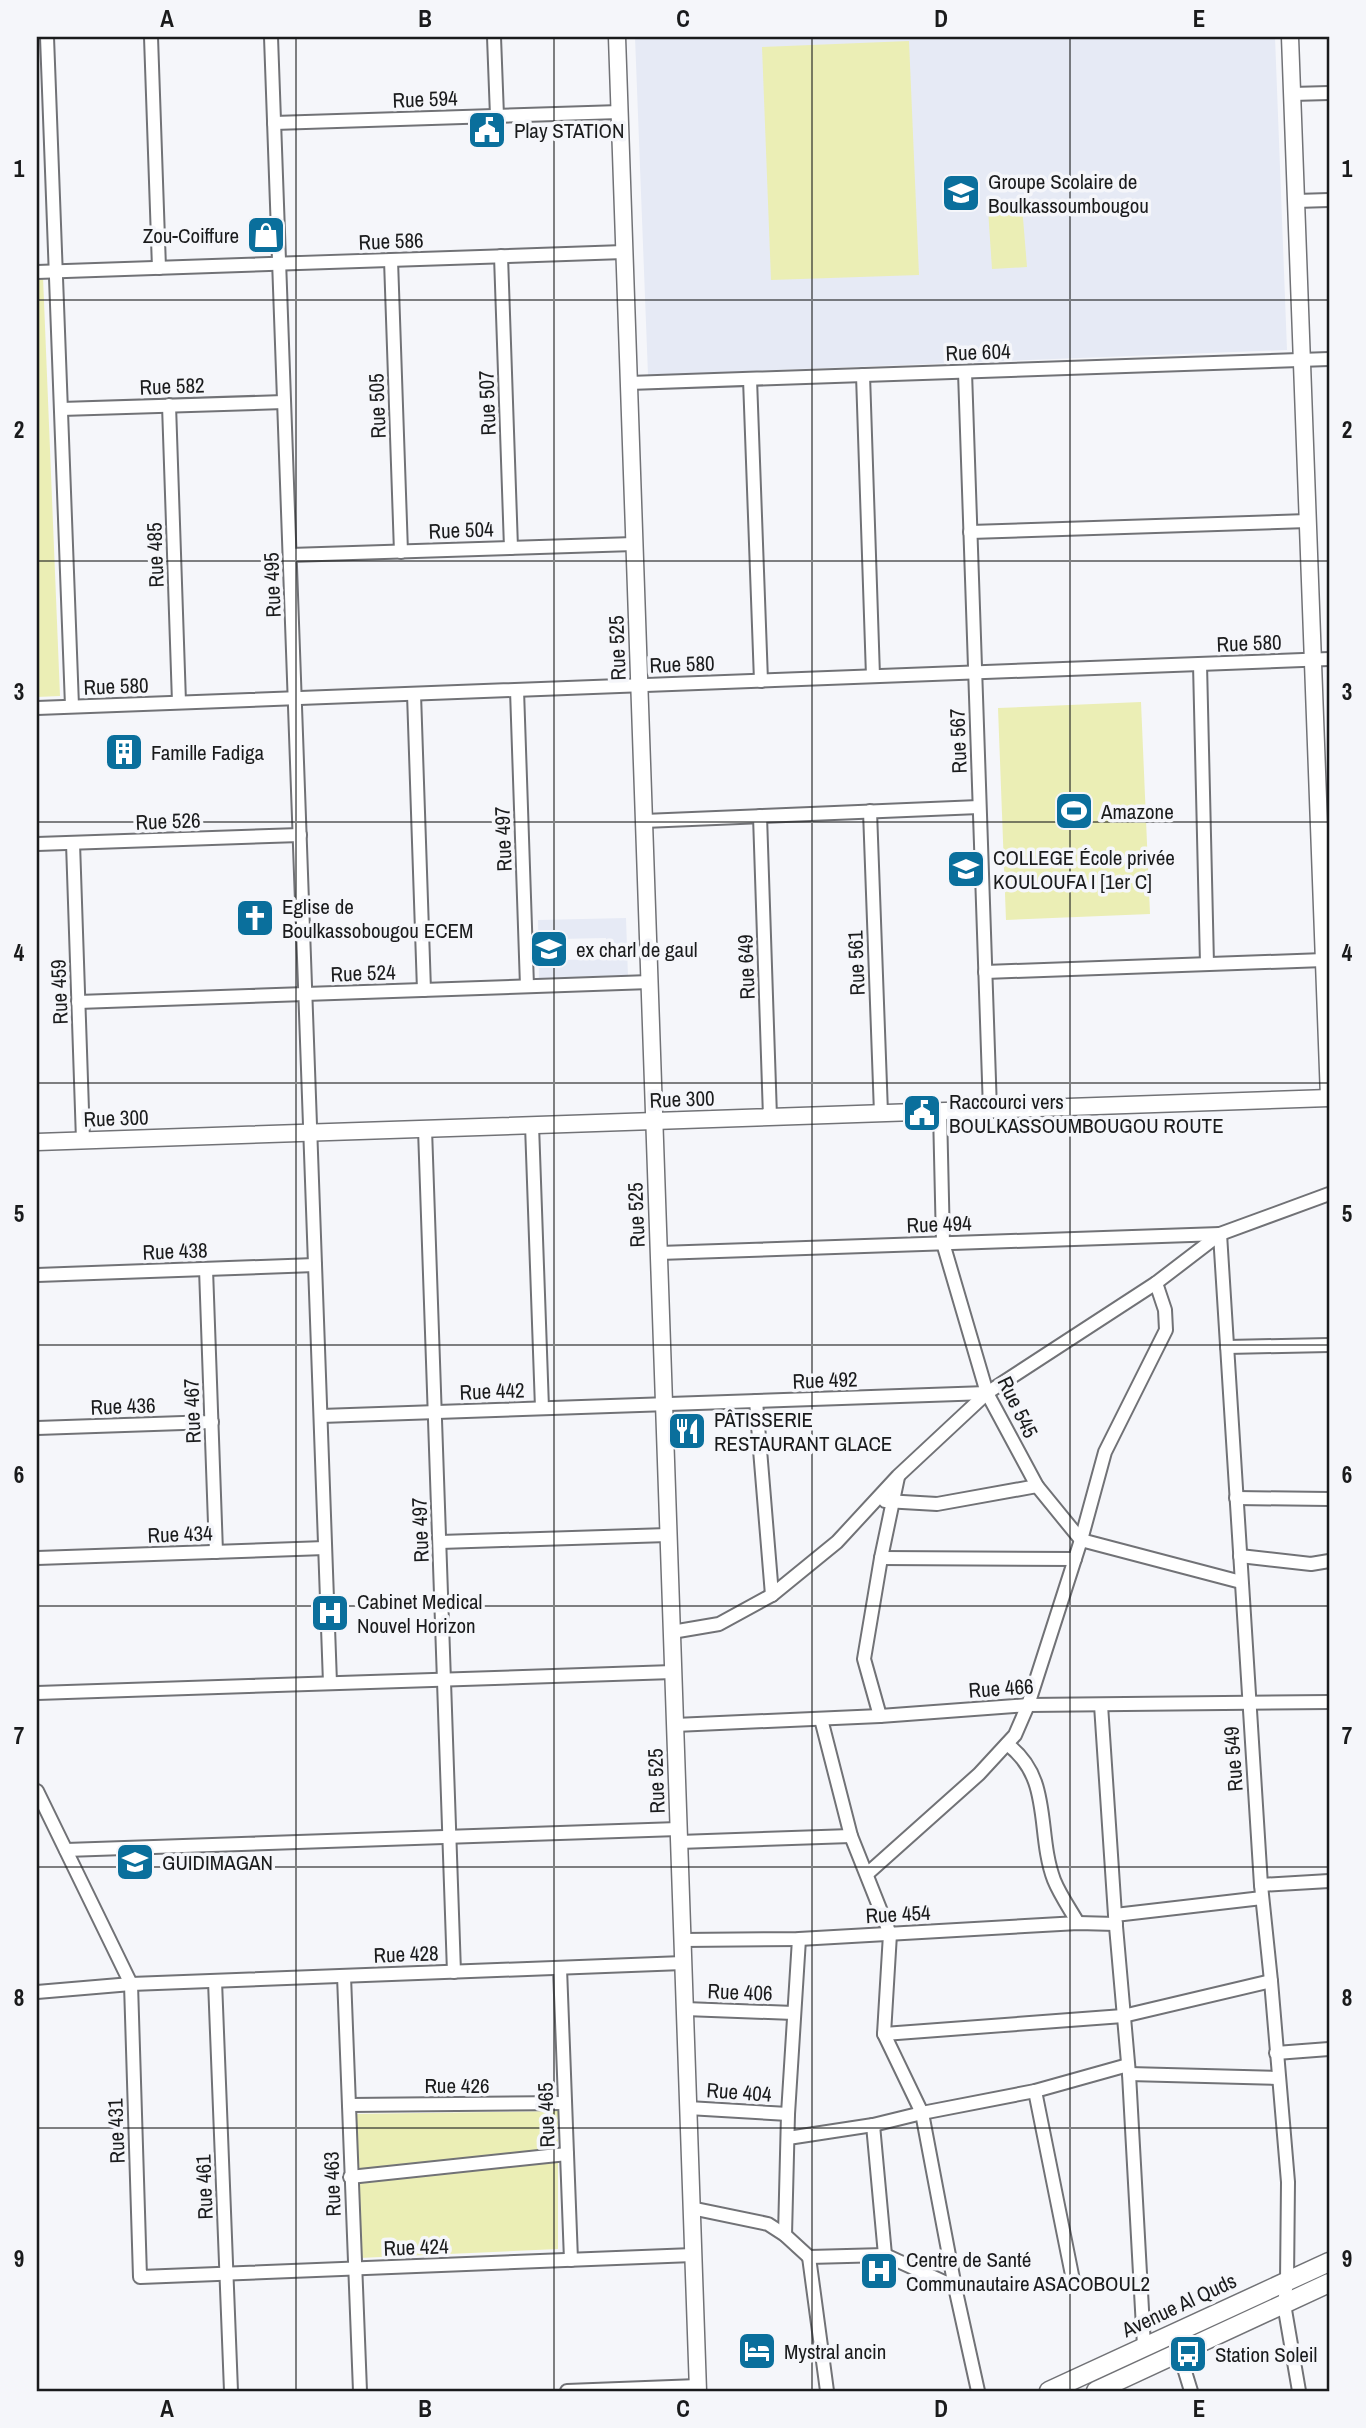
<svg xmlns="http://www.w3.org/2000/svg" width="1366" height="2428" font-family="'Archivo Narrow',sans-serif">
<rect width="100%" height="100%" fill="#f5f6fa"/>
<g fill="#e6eaf5" fill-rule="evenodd">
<polygon points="635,37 1275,37 1287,350 648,375"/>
<path d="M626 918 628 977 539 980 538 920ZM606 938 607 959 559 960V939Z"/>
</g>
<g fill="#ebeeb5">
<polygon points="909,41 919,275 771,280 762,47"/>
<polygon points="1022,206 1027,267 992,269 988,209"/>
<polygon points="37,277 43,277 60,696 37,697"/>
<polygon points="1141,702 1150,914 1006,920 998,708"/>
<polygon points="558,2111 558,2249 359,2258 351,2114"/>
</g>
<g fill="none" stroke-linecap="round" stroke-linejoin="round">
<defs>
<g id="street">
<polyline points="47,37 72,706"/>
<polyline points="151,37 159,268"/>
<polyline points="271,37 330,1683"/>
<polyline points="494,37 497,116"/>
<polyline points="1292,94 1329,93"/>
<polyline points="274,123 620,112"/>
<polyline points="1296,201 1329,200"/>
<polyline points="501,256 511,548"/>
<polyline points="391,260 401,552"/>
<polyline points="37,272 624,252"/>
<polyline points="965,372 990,1110"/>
<polyline points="863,375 873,676"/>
<polyline points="750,379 761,681"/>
<polyline points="629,383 1329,359"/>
<polyline points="169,405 179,702"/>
<polyline points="61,409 284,402"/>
<polyline points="970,532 1308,521"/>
<polyline points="290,555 634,544"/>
<polyline points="1200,664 1207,964"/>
<polyline points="517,690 527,986"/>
<polyline points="414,694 424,990"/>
<polyline points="37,708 1329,659"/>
<polyline points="870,811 881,1113"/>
<polyline points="760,816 770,1117"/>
<polyline points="644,821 979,807"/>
<polyline points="73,843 83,1140"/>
<polyline points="37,844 300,835"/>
<polyline points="985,972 1324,960"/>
<polyline points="78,1002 650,982"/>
<polyline points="940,1111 943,1243 987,1393 1037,1486 1081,1540 1241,1582"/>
<polyline points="532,1125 542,1408"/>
<polyline points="425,1129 454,1972"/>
<polyline points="659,1253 1220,1234 1261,1885 1271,1981 1288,2182 1287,2281 1284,2304 1299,2391"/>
<polyline points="206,1269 216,1552"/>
<polyline points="37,1275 315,1265"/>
<polyline points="1227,1347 1329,1345"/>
<polyline points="756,1401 772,1595"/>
<polyline points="321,1416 987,1393"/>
<polyline points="37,1428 212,1422"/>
<polyline points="1236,1498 1329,1499"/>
<polyline points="885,1501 937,1504 1037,1486"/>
<polyline points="440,1542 668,1535"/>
<polyline points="1240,1556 1311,1564 1329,1561"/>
<polyline points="37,1558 325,1548"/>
<polyline points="881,1558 1075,1559"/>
<polyline points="672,1632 719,1624 772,1595 837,1542 898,1476 987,1393 1156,1283 1220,1234 1329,1194"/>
<polyline points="37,1693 673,1672"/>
<polyline points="1101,1705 1115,1915 1129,2074 1144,2346"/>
<polyline points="880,1716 864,1659 881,1558 898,1477"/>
<polyline points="821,1719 851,1836 890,1934 884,2034 922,2113 955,2287 978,2391"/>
<polyline points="675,1725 880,1716 1028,1705 1329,1702"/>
<path d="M1007 1744C1053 1778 1036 1832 1054 1880 1060 1895 1070 1909 1078 1923"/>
<polyline points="37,1791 131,1984 140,2277 693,2255"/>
<polyline points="679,1842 851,1836"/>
<polyline points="66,1850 678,1829"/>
<polyline points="867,1874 979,1774 1015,1735 1028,1705 1081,1540 1105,1452 1166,1330 1165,1310 1156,1283"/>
<polyline points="1261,1885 1329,1881"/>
<polyline points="1115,1915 1262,1898"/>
<polyline points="682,1940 799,1939 1078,1923 1116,1924"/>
<polyline points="560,1968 571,2260"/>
<polyline points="344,1976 360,2391"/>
<polyline points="215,1981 231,2391"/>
<polyline points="37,1992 131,1984 683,1963"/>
<polyline points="685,2009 794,2013"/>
<polyline points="884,2034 1123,2016 1271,1981"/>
<polyline points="1276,2053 1329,2049"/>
<polyline points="1129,2074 1278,2078"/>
<polyline points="1035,2091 1073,2280"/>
<polyline points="349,2105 565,2103"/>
<polyline points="688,2108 788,2114"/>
<polyline points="873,2125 885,2255"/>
<polyline points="788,2138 873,2125 922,2113 1035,2091 1128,2065"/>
<polyline points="350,2177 567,2154"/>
<polyline points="691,2208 768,2224 785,2235 809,2257 885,2255 955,2287"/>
<polyline points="785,2235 788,2114 799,1939"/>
<polyline points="809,2257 827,2391"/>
<polyline points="1179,2352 1191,2391"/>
<polyline points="567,2391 698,2386"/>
</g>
<g id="secondary">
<polyline points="617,37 698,2391"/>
<polyline points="1290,37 1329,1098"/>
<polyline points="37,1142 1329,1098"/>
</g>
<g id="primary">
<polyline points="1049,2391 1329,2262"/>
<polyline points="1096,2391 1329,2283"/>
</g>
</defs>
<use href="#street" stroke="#717276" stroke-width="16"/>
<use href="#secondary" stroke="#717276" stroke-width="19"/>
<use href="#primary" stroke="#717276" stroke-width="21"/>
<use href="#street" stroke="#fff" stroke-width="12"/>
<use href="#secondary" stroke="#fff" stroke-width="16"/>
<use href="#primary" stroke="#fff" stroke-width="18"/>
</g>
<path fill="none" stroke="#1a1b1c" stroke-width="2" stroke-opacity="0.55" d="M296 37V2391M554 37V2391M812 37V2391M1070 37V2391M37 300H1329M37 561H1329M37 822H1329M37 1083H1329M37 1345H1329M37 1606H1329M37 1867H1329M37 2128H1329"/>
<defs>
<symbol id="civic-square" viewBox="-11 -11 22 22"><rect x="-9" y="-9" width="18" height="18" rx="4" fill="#0a6f9c" stroke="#f5f6fa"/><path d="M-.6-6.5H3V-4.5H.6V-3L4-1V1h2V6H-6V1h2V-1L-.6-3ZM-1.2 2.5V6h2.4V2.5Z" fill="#fff"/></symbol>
<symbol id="school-square" viewBox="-11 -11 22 22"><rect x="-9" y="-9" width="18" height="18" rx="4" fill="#0a6f9c" stroke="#f5f6fa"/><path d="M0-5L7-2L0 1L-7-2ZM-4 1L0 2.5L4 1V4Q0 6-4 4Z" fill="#fff"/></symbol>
<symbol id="shop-square" viewBox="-11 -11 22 22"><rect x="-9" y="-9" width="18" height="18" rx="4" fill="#0a6f9c" stroke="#f5f6fa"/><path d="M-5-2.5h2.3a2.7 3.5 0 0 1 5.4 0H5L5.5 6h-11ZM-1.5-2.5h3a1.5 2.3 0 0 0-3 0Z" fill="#fff"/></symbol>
<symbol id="building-square" viewBox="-11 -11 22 22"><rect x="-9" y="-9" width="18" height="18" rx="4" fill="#0a6f9c" stroke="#f5f6fa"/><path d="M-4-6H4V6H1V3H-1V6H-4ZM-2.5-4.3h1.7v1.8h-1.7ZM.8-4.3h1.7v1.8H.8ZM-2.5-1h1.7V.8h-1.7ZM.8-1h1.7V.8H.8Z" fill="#fff"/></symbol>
<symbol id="stadium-square" viewBox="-11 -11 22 22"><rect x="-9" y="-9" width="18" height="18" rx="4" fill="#0a6f9c" stroke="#f5f6fa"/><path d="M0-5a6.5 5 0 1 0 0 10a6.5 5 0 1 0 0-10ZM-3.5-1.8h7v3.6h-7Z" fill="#fff"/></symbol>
<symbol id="church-square" viewBox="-11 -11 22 22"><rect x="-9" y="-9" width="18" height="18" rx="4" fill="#0a6f9c" stroke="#f5f6fa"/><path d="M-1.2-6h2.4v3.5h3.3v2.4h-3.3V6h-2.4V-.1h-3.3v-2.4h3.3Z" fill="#fff"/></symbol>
<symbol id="restaurant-square" viewBox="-11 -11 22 22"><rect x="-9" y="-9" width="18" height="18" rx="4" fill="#0a6f9c" stroke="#f5f6fa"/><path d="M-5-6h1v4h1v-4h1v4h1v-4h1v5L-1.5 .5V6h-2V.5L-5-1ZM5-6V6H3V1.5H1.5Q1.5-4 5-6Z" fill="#fff"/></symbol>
<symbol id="hospital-square" viewBox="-11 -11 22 22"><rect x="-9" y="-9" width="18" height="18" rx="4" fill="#0a6f9c" stroke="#f5f6fa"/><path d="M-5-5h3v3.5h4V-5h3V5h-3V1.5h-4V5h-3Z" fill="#fff"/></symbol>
<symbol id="hotel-square" viewBox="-11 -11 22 22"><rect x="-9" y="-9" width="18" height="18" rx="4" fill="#0a6f9c" stroke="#f5f6fa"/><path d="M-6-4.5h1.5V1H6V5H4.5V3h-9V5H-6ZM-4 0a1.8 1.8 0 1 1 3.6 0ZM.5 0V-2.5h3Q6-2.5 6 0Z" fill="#fff"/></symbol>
<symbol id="bus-square" viewBox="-11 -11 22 22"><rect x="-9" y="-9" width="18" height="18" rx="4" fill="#0a6f9c" stroke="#f5f6fa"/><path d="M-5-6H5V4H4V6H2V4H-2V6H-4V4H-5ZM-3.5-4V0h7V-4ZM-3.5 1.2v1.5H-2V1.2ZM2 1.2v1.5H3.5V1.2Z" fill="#fff"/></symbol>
</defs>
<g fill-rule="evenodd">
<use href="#civic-square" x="465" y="108" width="44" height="44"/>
<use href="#school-square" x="939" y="171" width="44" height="44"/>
<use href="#shop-square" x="244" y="213" width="44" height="44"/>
<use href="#building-square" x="102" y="730" width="44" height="44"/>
<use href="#stadium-square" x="1052" y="789" width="44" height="44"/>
<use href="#school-square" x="944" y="847" width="44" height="44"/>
<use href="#church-square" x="233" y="896" width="44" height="44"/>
<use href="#school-square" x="527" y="927" width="44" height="44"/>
<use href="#civic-square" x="900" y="1091" width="44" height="44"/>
<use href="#restaurant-square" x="665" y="1409" width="44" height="44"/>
<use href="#hospital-square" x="308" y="1591" width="44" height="44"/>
<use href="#school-square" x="113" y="1840" width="44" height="44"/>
<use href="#hospital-square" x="857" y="2249" width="44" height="44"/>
<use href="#hotel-square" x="735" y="2329" width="44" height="44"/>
<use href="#bus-square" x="1166" y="2332" width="44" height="44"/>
</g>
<g text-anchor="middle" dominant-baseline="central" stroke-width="7" stroke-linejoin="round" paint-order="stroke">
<g font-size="21" fill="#1a1b1c" stroke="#f5f6fa">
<text transform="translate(425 99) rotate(-2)">Rue 594</text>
<text transform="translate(391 241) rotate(-2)">Rue 586</text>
<text transform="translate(978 352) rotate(-2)">Rue 604</text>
<text transform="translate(172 386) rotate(-2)">Rue 582</text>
<text transform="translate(487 403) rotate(-92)">Rue 507</text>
<text transform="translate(377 406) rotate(-92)">Rue 505</text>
<text transform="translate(461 530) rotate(-2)">Rue 504</text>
<text transform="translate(155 555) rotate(-92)">Rue 485</text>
<text transform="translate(272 585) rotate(-92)">Rue 495</text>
<text transform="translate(1249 643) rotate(-2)">Rue 580</text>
<text transform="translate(617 648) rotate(-92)">Rue 525</text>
<text transform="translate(682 664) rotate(-2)">Rue 580</text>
<text transform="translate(116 686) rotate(-2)">Rue 580</text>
<text transform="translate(958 741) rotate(-92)">Rue 567</text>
<text transform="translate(168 821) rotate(-2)">Rue 526</text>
<text transform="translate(503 839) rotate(-92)">Rue 497</text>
<text transform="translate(856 963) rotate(-92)">Rue 561</text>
<text transform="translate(746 967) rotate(-92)">Rue 649</text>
<text transform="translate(363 973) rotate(-2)">Rue 524</text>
<text transform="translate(59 992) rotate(-92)">Rue 459</text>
<text transform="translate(682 1099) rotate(-2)">Rue 300</text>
<text transform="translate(116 1118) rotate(-2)">Rue 300</text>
<text transform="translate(636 1215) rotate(-92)">Rue 525</text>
<text transform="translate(939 1224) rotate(-2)">Rue 494</text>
<text transform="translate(175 1251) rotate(-2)">Rue 438</text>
<text transform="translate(825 1380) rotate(-2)">Rue 492</text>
<text transform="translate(492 1391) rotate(-2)">Rue 442</text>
<text transform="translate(123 1406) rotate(-2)">Rue 436</text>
<text transform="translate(1018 1407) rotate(64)">Rue 545</text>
<text transform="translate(192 1411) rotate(-92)">Rue 467</text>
<text transform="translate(420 1530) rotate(-92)">Rue 497</text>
<text transform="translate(180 1534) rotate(-2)">Rue 434</text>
<text transform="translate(1001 1688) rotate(-4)">Rue 466</text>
<text transform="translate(1233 1759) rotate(-94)">Rue 549</text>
<text transform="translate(656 1781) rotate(-92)">Rue 525</text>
<text transform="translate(898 1914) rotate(-3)">Rue 454</text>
<text transform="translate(406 1954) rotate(-2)">Rue 428</text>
<text transform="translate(740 1992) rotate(2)">Rue 406</text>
<text x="457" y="2085">Rue 426</text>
<text transform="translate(739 2092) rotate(4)">Rue 404</text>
<text transform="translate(546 2115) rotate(-92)">Rue 465</text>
<text transform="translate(116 2131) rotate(-92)">Rue 431</text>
<text transform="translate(332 2184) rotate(-92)">Rue 463</text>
<text transform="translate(204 2187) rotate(-92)">Rue 461</text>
<text transform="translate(416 2247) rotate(-2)">Rue 424</text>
<text transform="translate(1179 2305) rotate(-25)">Avenue Al Quds</text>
</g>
<g font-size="21" fill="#1a1b1c" stroke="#f5f6fa" text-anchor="start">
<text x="514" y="130">Play STATION</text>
<text x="988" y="181">Groupe Scolaire de<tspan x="988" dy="24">Boulkassoumbougou</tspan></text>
<text x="239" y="235" text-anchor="end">Zou-Coiffure</text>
<text x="151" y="752">Famille Fadiga</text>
<text x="1101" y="811">Amazone</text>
<text x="993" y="857">COLLEGE École privée<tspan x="993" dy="24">KOULOUFA I [1er C]</tspan></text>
<text x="282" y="906">Eglise de<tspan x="282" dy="24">Boulkassobougou ECEM</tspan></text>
<text x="576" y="949">ex charl de gaul</text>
<text x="949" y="1101">Raccourci vers<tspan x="949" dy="24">BOULKASSOUMBOUGOU ROUTE</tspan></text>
<text x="714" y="1419">PÂTISSERIE<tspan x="714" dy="24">RESTAURANT GLACE</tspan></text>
<text x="357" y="1601">Cabinet Medical<tspan x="357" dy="24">Nouvel Horizon</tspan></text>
<text x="162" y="1862">GUIDIMAGAN</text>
<text x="906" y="2259">Centre de Santé<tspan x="906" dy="24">Communautaire ASACOBOUL2</tspan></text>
<text x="784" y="2351">Mystral ancin</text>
<text x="1215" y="2354">Station Soleil</text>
</g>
</g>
<rect width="1366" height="2428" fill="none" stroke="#f5f6fa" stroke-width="77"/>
<rect x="38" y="38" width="1290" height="2352" fill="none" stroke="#1a1b1c" stroke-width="2.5"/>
<g font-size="23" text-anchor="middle" font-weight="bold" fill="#1a1b1c">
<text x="167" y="27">A</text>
<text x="425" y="27">B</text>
<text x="683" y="27">C</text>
<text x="941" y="27">D</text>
<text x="1199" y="27">E</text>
<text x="19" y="177">1</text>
<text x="1347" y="177">1</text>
<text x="19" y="438">2</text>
<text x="1347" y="438">2</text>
<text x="19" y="700">3</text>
<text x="1347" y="700">3</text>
<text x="19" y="961">4</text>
<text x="1347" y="961">4</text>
<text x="19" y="1222">5</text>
<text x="1347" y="1222">5</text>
<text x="19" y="1483">6</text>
<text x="1347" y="1483">6</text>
<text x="19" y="1744">7</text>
<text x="1347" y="1744">7</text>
<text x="19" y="2006">8</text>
<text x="1347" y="2006">8</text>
<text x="19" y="2267">9</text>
<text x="1347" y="2267">9</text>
<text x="167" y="2417">A</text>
<text x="425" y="2417">B</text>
<text x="683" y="2417">C</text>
<text x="941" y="2417">D</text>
<text x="1199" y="2417">E</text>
</g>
</svg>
